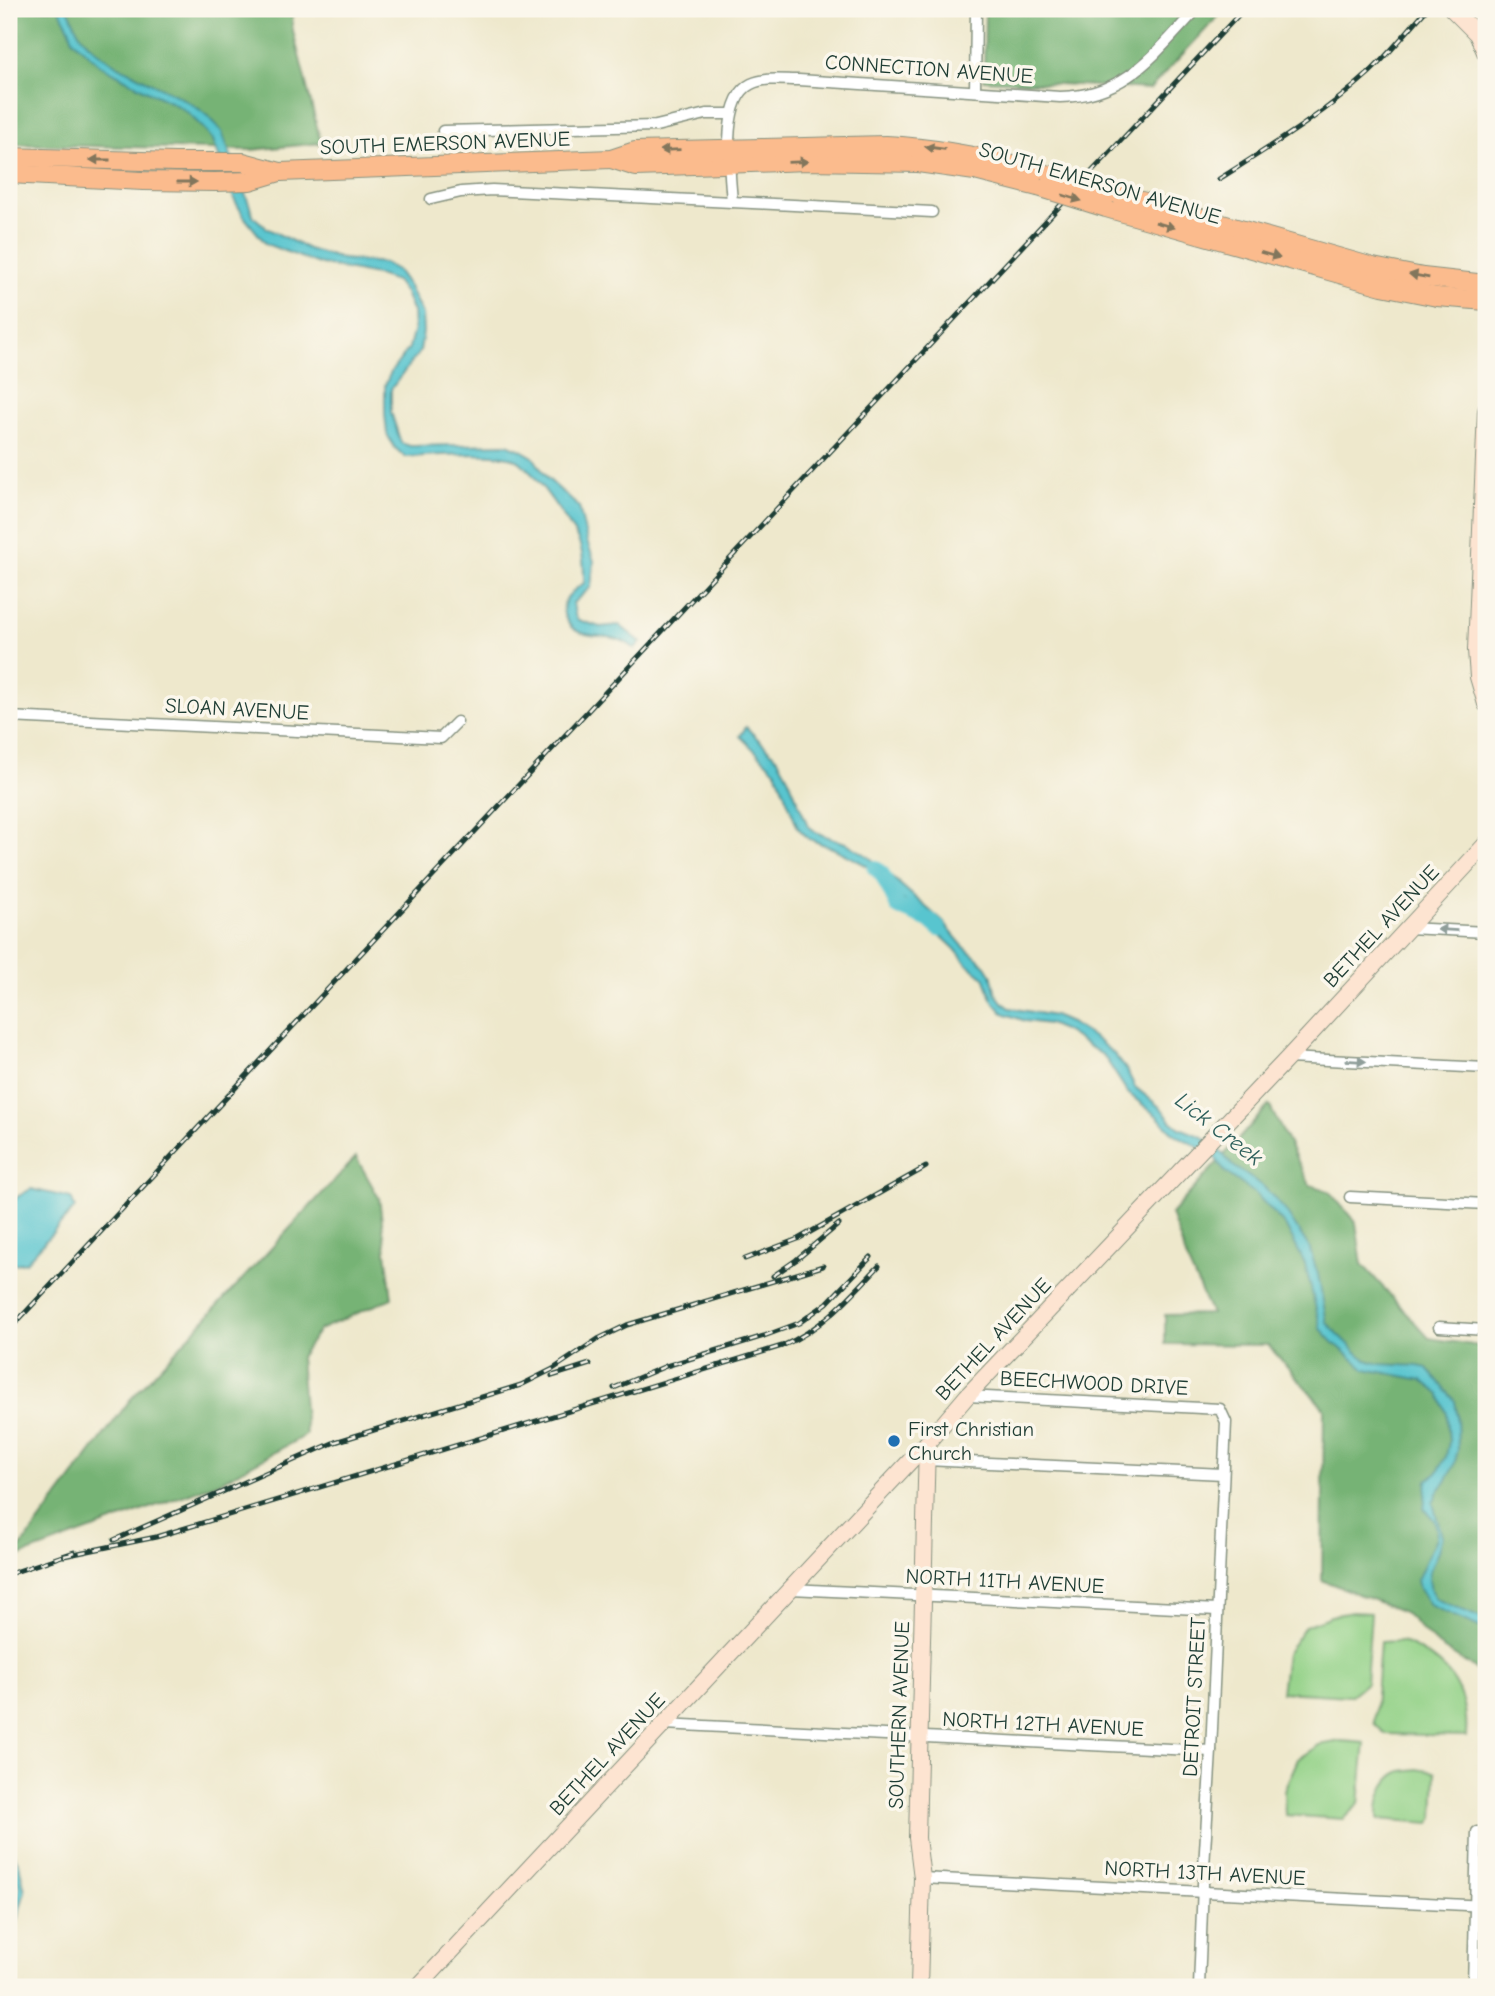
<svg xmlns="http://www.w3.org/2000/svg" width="1495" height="1996" font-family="'Comic Neue',sans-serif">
<rect width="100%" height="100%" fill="#fbf7ec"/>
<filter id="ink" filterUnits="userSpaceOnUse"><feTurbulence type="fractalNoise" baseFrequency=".0143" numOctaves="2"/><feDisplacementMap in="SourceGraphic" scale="14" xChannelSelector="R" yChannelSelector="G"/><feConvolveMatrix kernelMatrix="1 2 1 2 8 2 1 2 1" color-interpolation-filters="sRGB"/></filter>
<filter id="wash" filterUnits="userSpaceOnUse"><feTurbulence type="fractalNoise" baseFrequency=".00686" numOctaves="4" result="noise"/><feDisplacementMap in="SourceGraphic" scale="28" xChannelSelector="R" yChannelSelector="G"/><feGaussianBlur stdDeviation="1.57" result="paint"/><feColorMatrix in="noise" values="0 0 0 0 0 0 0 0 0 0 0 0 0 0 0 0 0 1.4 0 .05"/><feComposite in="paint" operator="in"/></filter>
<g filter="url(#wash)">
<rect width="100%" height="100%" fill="#eee8cc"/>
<g fill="#93d187" stroke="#59875e" stroke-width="2">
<polygon points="1352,1612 1371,1613 1366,1683 1350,1696 1281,1692 1286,1654 1305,1626 1331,1616"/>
<path d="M1401 1641C1444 1660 1470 1686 1466 1736L1385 1734 1374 1723 1380 1642Z"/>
<polygon points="1341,1741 1365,1743 1359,1804 1343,1819 1285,1815 1284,1791 1298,1759 1319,1745"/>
<path d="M1417 1769 1436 1772 1434 1818 1430 1823 1378 1819C1377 1802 1382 1781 1399 1772 1404 1770 1412 1770 1417 1769Z"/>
</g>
<g fill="#76b374" stroke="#4a7854" stroke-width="2">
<polygon points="9,9 293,9 292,27 321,143 251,150 9,144"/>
<polygon points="985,9 1225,9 1150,89 984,80"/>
<polygon points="1269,1105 1310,1185 1329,1191 1356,1223 1362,1264 1429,1338 1486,1347 1486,1673 1480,1672 1435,1643 1404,1612 1322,1580 1324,1408 1268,1345 1165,1344 1165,1315 1211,1314 1189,1265 1171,1214"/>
<polygon points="356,1157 379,1198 392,1298 319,1330 300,1357 306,1435 220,1482 12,1559 130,1400"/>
</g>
<g fill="#58c5cf" stroke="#3c8182" stroke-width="2">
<path d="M59 9H68C74 19 75 29 83 38 119 80 192 88 222 132L254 217 268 229 308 249 342 259 384 263 397 270 409 287 422 314 423 332 420 351 391 389V412L401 443 410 446 507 444 519 449 533 457 547 478 579 507 587 541 594 561 591 587 573 603 575 615 578 620 600 627 619 625 641 642 635 649C616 633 603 639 582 633 575 631 569 626 566 619 557 602 571 592 584 583 584 570 584 558 580 545 576 532 530 466 517 460 498 450 430 456 405 457L394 447 387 434 385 414V385L391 372 409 348 414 329 413 312 405 293 396 281 381 276 316 263 266 244 245 218 234 199 213 140 204 129 187 112 176 105 147 91 100 65 73 40 69 28Z"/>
<polygon points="746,727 778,759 788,777 808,826 817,833 848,844 869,857 943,922 962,945 986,966 991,974 996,994 1002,1002 1010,1008 1054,1016 1070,1023 1096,1039 1114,1054 1126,1069 1135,1087 1161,1108 1171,1121 1180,1128 1203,1137 1222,1153 1232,1165 1264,1187 1285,1210 1309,1247 1318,1274 1327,1323 1359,1354 1367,1360 1380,1364 1418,1366 1427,1368 1455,1401 1457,1413 1458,1450 1454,1465 1446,1482 1438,1491 1433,1503 1442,1536 1438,1551 1430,1571 1429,1580 1431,1591 1436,1599 1486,1620 1486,1630 1431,1606 1419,1589 1417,1580 1436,1538 1437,1529 1434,1520 1424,1508 1427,1480 1437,1473 1446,1457 1449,1442 1447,1414 1439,1394 1422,1380 1365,1369 1332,1341 1321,1329 1305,1264 1296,1246 1285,1225 1257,1195 1225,1172 1214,1156 1173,1133 1157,1116 1128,1093 1104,1056 1065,1031 1049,1024 1025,1021 1003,1013 993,1001 984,977 968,965 955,949 866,865 835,849 809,839 798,828 776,771 740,736"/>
<polygon points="31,1189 71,1198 75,1208 26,1262 9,1265 9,1206 17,1197"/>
<polygon points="9,1849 13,1852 19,1864 25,1891 12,1937 17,1987 12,1987 9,1924 16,1904 19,1887 9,1858"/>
</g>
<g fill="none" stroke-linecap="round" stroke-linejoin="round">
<polyline stroke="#58c5cf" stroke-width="16" points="875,868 882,874 898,907 929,920 939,929"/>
</g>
</g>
<g filter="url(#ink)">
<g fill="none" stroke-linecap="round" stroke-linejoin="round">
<defs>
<g id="street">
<polyline points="975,91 976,9"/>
<polyline points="443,131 656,126 706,114 731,114"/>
<polyline points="431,199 461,192 492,190 932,212"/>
<path d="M732 202C730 173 720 99 751 84 765 77 783 80 799 80L1060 97C1127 96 1155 53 1197 9"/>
<polyline points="9,717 441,738 457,722"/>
<polyline points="1408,928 1486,932"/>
<polyline points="1288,1058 1486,1068"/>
<polyline points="1350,1197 1486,1204"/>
<polyline points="1439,1327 1486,1330"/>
<polyline points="967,1396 1220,1409 1226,1422 1211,1751 1203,1884 1199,1987"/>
<polyline points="926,1460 1223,1474"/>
<polyline points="791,1589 1217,1610"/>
<polyline points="663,1724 1211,1751"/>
<polyline points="922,1878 1486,1906"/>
<polyline points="1473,1987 1477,1832 1486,1832"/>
</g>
<g id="secondary">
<polyline points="1452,9 1477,34 1486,54"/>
<polyline points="1486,410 1476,650 1478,677 1486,704"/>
<polyline points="418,1987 927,1443 967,1396 1288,1058 1486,844"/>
<polyline points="919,1987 922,1878 917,1838 927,1443"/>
</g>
<g id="primary">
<polyline points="9,157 175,162 243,162 280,172"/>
<polyline points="611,159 636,167 808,161 918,163 975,171 1038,187"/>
<path d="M9 174 143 181 215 182 250 181 280 172 611 159 635 151 886 145C943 148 995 159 1050 175"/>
<polyline points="1117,194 1373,267 1423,277 1486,284"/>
<polyline points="1106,208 1382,286 1437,297 1486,301"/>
</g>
</defs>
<use href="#street" stroke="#869280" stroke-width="13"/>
<use href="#secondary" stroke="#869280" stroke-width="18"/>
<use href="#primary" stroke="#869280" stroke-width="20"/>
<use href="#street" stroke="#fff" stroke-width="10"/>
<use href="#secondary" stroke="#fde4d1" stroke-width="16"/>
<use href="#primary" stroke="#fbbb8d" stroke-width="18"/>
<defs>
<g id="rail">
<path d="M1219 179C1271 146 1323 115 1369 73 1390 53 1408 30 1427 9"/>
<polyline points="745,1259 798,1239 926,1167"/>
<polyline points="773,1276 796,1260 839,1224"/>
<polyline points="9,1330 1244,9"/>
<polyline points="552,1376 590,1364"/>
<polyline points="614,1388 666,1366 764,1336 799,1323 827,1303 871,1257"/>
<polyline points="114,1540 335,1442 521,1385 553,1369 598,1339 627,1325 823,1266"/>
<path d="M64 1556 156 1537 782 1346C821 1330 850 1297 879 1266"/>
<polyline points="9,1574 74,1552"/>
</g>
</defs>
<use href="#rail" stroke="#1f3d34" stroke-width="5"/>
<use href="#rail" stroke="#fbf7ec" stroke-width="2.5" stroke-dasharray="8" stroke-linecap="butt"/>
<defs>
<g id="primary-bridge">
<polyline points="1050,175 1117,194"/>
<polyline points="1038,187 1106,208"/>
</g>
</defs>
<use href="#primary-bridge" stroke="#869280" stroke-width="20" stroke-linecap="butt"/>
<use href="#primary-bridge" stroke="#fbbb8d" stroke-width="18"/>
</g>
<defs><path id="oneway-solid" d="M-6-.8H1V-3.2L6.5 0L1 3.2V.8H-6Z" transform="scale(1.75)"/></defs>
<g fill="#82765c">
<use href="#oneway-solid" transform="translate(935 148) rotate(-172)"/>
<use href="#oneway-solid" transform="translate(670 150) rotate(178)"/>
<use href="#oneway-solid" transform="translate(100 160) rotate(-180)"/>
<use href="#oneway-solid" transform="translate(798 162) rotate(-2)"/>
<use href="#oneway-solid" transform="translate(187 182)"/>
<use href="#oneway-solid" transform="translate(1072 198) rotate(17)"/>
<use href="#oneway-solid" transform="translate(1165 225) rotate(16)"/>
<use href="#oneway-solid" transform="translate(1270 255) rotate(16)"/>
<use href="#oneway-solid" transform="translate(1419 276) rotate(-170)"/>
</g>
<g fill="#8f9e9a">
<use href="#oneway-solid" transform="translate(1447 930) rotate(-177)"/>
<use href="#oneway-solid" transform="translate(1356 1061) rotate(3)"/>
</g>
</g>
<circle fill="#1f6fb2" stroke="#fbf7ec" stroke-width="2.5" cx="894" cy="1441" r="7"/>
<g text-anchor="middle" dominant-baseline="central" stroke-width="7" stroke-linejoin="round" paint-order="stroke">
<g font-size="21" fill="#1f3d34" stroke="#fbf7ec">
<text transform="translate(929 69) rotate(4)">CONNECTION AVENUE</text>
<text transform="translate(445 143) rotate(-2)">SOUTH EMERSON AVENUE</text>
<text transform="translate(1100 183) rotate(16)">SOUTH EMERSON AVENUE</text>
<text transform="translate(237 709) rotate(3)">SLOAN AVENUE</text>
<text transform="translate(1381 926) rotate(-47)">BETHEL AVENUE</text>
<text transform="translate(993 1339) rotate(-47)">BETHEL AVENUE</text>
<text transform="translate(1094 1383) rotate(3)">BEECHWOOD DRIVE</text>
<text transform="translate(1005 1581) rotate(3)">NORTH 11TH AVENUE</text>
<text transform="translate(1194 1697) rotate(-87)">DETROIT STREET</text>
<text transform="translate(899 1715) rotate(-88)">SOUTHERN AVENUE</text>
<text transform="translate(1043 1724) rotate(3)">NORTH 12TH AVENUE</text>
<text transform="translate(607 1754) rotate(-47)">BETHEL AVENUE</text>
<text transform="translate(1205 1873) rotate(3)">NORTH 13TH AVENUE</text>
</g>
<g font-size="21" fill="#1f3d34" stroke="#fbf7ec" text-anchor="start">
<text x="908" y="1429">First Christian<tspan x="908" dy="24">Church</tspan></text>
</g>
<g font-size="23" font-style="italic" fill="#2d5f5b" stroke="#fbf7ec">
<text transform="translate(1219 1129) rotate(38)">Lick Creek</text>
</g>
</g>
<rect width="1495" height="1996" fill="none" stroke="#fbf7ec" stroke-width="35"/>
</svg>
